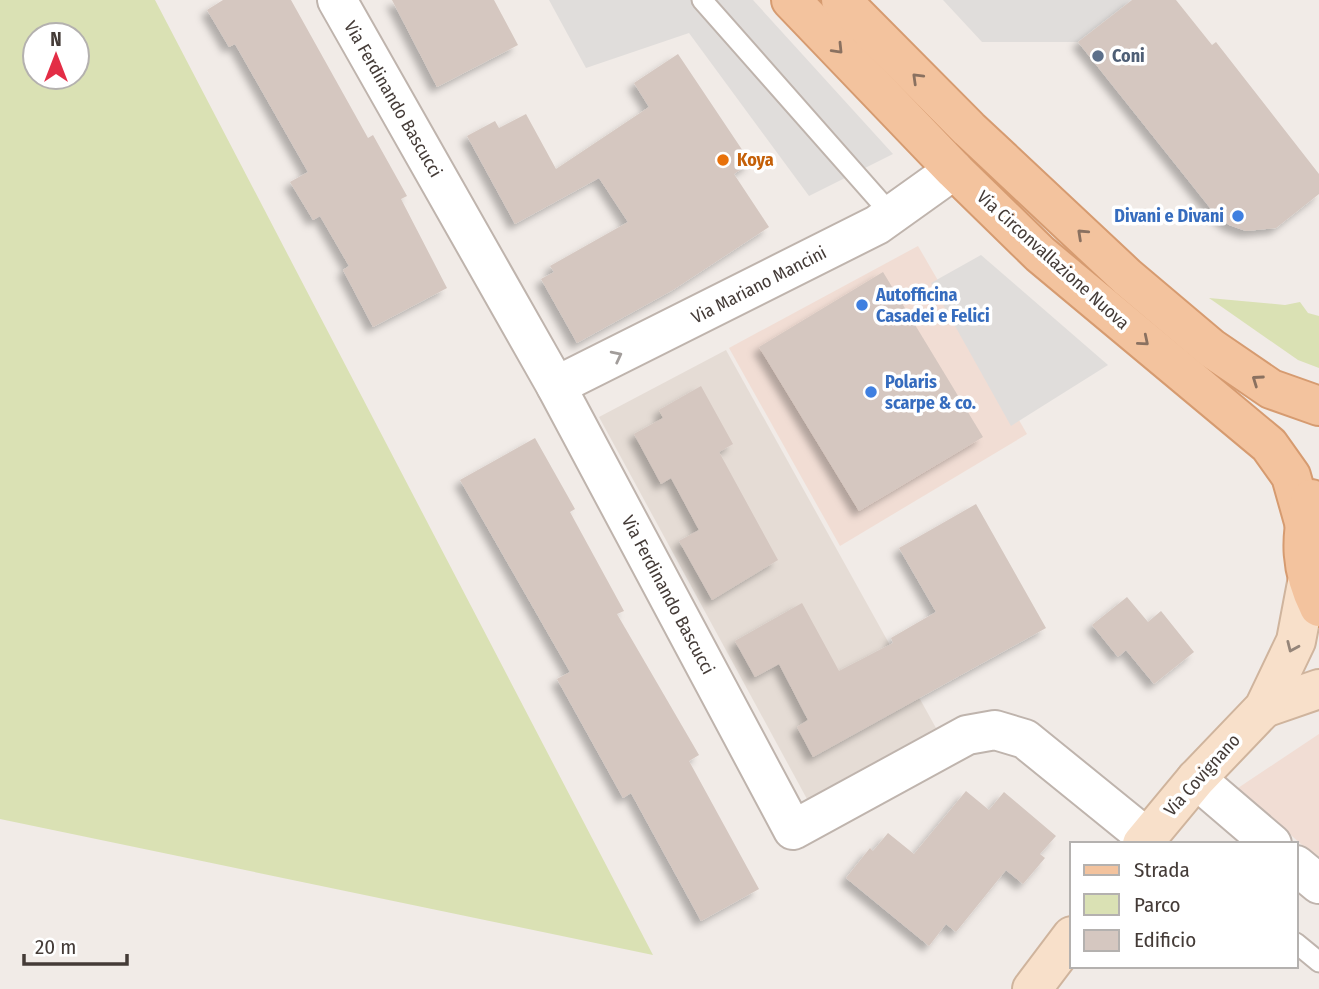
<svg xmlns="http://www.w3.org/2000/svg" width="1319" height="989" font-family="'Fira Sans Condensed',sans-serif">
<defs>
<filter id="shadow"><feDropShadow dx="-6" dy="6" stdDeviation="3.5" flood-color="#0004"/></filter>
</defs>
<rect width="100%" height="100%" fill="#f1ebe7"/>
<polygon fill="#e5dcd5" points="726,350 936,728 807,799 599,417"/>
<g fill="#f1ddd4">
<polygon points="918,246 1027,434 840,546 729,348"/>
<polygon points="1319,734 1319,860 1238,788"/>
</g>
<g fill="#dae1b4" fill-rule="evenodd">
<path d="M0 0H155L653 955 0 819ZM35 35H77V77H35Z"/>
<polygon points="1209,298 1285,305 1300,302 1308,313 1319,316 1319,368 1298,360"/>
</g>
<g fill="#e0dddb">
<polygon points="549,0 753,0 893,154 809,196 689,33 586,68"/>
<polygon points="943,0 1132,0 1078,42 982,42"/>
<polygon points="981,255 1108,365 1011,426 931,283"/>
</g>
<g fill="#d5c7c0" filter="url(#shadow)">
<polygon points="223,0 291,0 368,138 373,135 407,196 401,199 447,288 373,327 343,270 349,266 320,216 313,220 290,182 308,172 235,44 229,47 207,10"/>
<polygon points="392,0 494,0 518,45 437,87"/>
<polygon points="1132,0 1176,0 1212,45 1216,42 1319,174 1319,194 1276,228 1246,231 1229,225 1215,214 1078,42"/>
<polygon points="678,54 751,163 734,174 769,227 673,290 577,343 541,279 554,272 550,266 628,222 599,178 515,224 467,136 495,121 499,128 526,114 556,169 649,107 634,83"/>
<polygon points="883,272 983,437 859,511 759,347"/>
<polygon points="701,386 733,444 719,452 778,560 712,600 679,541 699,530 671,478 661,484 634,434 663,418 659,410"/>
<polygon points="535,438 575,509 570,512 624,611 617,614 699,755 689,761 759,889 701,921 631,793 623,798 557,679 570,672 460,480"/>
<polygon points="976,504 1046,628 813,757 797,727 808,720 779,664 755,677 735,641 802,603 839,671 893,643 891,638 936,612 899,548"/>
<polygon points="1127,597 1148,622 1161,611 1194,652 1154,684 1126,650 1118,657 1092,625"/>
<polygon points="966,791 989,810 1004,792 1056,836 1040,854 1045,858 1023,884 1006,870 956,932 946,924 929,946 846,878 870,848 873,851 888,833 914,854"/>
</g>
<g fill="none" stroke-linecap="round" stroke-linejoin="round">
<defs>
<g id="lane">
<polyline points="702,0 891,214"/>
<polyline points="1296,943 1319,962"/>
</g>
<g id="street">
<polyline points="337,0 556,386 793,830 967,735 995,730 1025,739 1147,838"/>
<polyline points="556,386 877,225 954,170"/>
<polyline points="1196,779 1272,844"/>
<polyline points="1296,865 1319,884"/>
</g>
<g id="secondary">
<polyline points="1264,708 1319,689"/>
<polyline points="1142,844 1196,779 1264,708 1296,641 1307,583"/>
<polyline points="1032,989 1072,936"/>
</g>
<g id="primary">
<polyline points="791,0 954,170 1040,254 1269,445 1291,476 1304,522"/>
<polyline points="841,0 969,129 1127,277 1211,348 1271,389 1319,406"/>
<path d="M1311 499C1299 538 1301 571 1319 607"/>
</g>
</defs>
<use href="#lane" stroke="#bfb4ad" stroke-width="23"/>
<use href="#street" stroke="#bfb4ad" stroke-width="42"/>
<use href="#secondary" stroke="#cfb49d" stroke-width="42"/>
<use href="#primary" stroke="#d69b70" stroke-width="42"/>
<use href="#lane" stroke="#fff" stroke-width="19"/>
<use href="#street" stroke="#fff" stroke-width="38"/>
<use href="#secondary" stroke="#f8e0ca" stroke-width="38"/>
<use href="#primary" stroke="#f3c39e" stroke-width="38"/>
</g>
<defs><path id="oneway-chevron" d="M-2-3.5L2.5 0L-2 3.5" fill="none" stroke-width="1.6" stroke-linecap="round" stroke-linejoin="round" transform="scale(1.75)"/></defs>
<g stroke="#8a7160">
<use href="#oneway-chevron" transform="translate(838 49) rotate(46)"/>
<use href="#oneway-chevron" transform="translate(917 78) rotate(-136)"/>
<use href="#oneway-chevron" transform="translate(1082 234) rotate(-137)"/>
<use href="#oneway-chevron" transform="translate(1144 341) rotate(40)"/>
<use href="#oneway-chevron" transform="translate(1257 380) rotate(-145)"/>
</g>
<use stroke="#a29d9b" href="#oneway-chevron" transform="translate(617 356) rotate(-27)"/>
<use stroke="#958579" href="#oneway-chevron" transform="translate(1292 647) rotate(114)"/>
<circle fill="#5c6f8a" stroke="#fff" stroke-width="2.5" cx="1098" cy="56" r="7"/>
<circle fill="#e8710a" stroke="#fff" stroke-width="2.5" cx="723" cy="160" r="7"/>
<g fill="#3f7fe0" stroke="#fff" stroke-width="2.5">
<circle cx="1238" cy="216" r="7"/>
<circle cx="862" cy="305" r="7"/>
<circle cx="871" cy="392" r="7"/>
</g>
<g text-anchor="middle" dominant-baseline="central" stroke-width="7" stroke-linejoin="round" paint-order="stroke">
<g font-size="18" font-weight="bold" fill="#4e5e75" stroke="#fff" text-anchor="start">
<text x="1112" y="56">Coni</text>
</g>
<g font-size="18" fill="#443b37" stroke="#fff">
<text transform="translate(393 99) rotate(60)">Via Ferdinando Bascucci</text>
<text transform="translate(1053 260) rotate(42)">Via Circonvallazione Nuova</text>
<text transform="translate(759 285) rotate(-27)">Via Mariano Mancini</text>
<text transform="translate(668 595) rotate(62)">Via Ferdinando Bascucci</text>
<text transform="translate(1202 775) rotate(-48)">Via Covignano</text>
</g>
<g font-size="18" font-weight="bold" fill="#c56008" stroke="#fff" text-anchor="start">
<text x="737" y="160">Koya</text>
</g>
<g font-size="18" font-weight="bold" fill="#366cbe" stroke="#fff" text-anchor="start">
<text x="1224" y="216" text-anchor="end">Divani e Divani</text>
<text x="876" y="295">Autofficina<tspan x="876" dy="21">Casadei e Felici</tspan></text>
<text x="885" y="382">Polaris<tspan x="885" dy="21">scarpe &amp; co.</tspan></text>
</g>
</g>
<rect x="1070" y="842" width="228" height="126" fill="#ffffff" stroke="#b4b1af" stroke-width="2"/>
<rect x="1084" y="865" width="35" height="10" fill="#f3c39e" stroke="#b4b1af" stroke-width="2"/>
<text x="1134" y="877" font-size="21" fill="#443b37">Strada</text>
<rect x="1084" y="894" width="35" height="21" fill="#dae1b4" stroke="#b4b1af" stroke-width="2"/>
<text x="1134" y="912" font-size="21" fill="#443b37">Parco</text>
<rect x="1084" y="930" width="35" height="21" fill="#d5c7c0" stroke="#b4b1af" stroke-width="2"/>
<text x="1134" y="947" font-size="21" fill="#443b37">Edificio</text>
<g transform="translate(56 56)"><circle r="33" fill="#ffffff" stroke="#b4b1af" stroke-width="2"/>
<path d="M0-5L12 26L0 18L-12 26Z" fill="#e32d45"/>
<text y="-10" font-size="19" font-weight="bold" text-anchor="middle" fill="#443b37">N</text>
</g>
<path d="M24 954v10h103v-10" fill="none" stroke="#443b37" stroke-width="3.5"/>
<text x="35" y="954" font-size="21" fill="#443b37" stroke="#ffffff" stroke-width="5" paint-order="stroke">20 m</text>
</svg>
